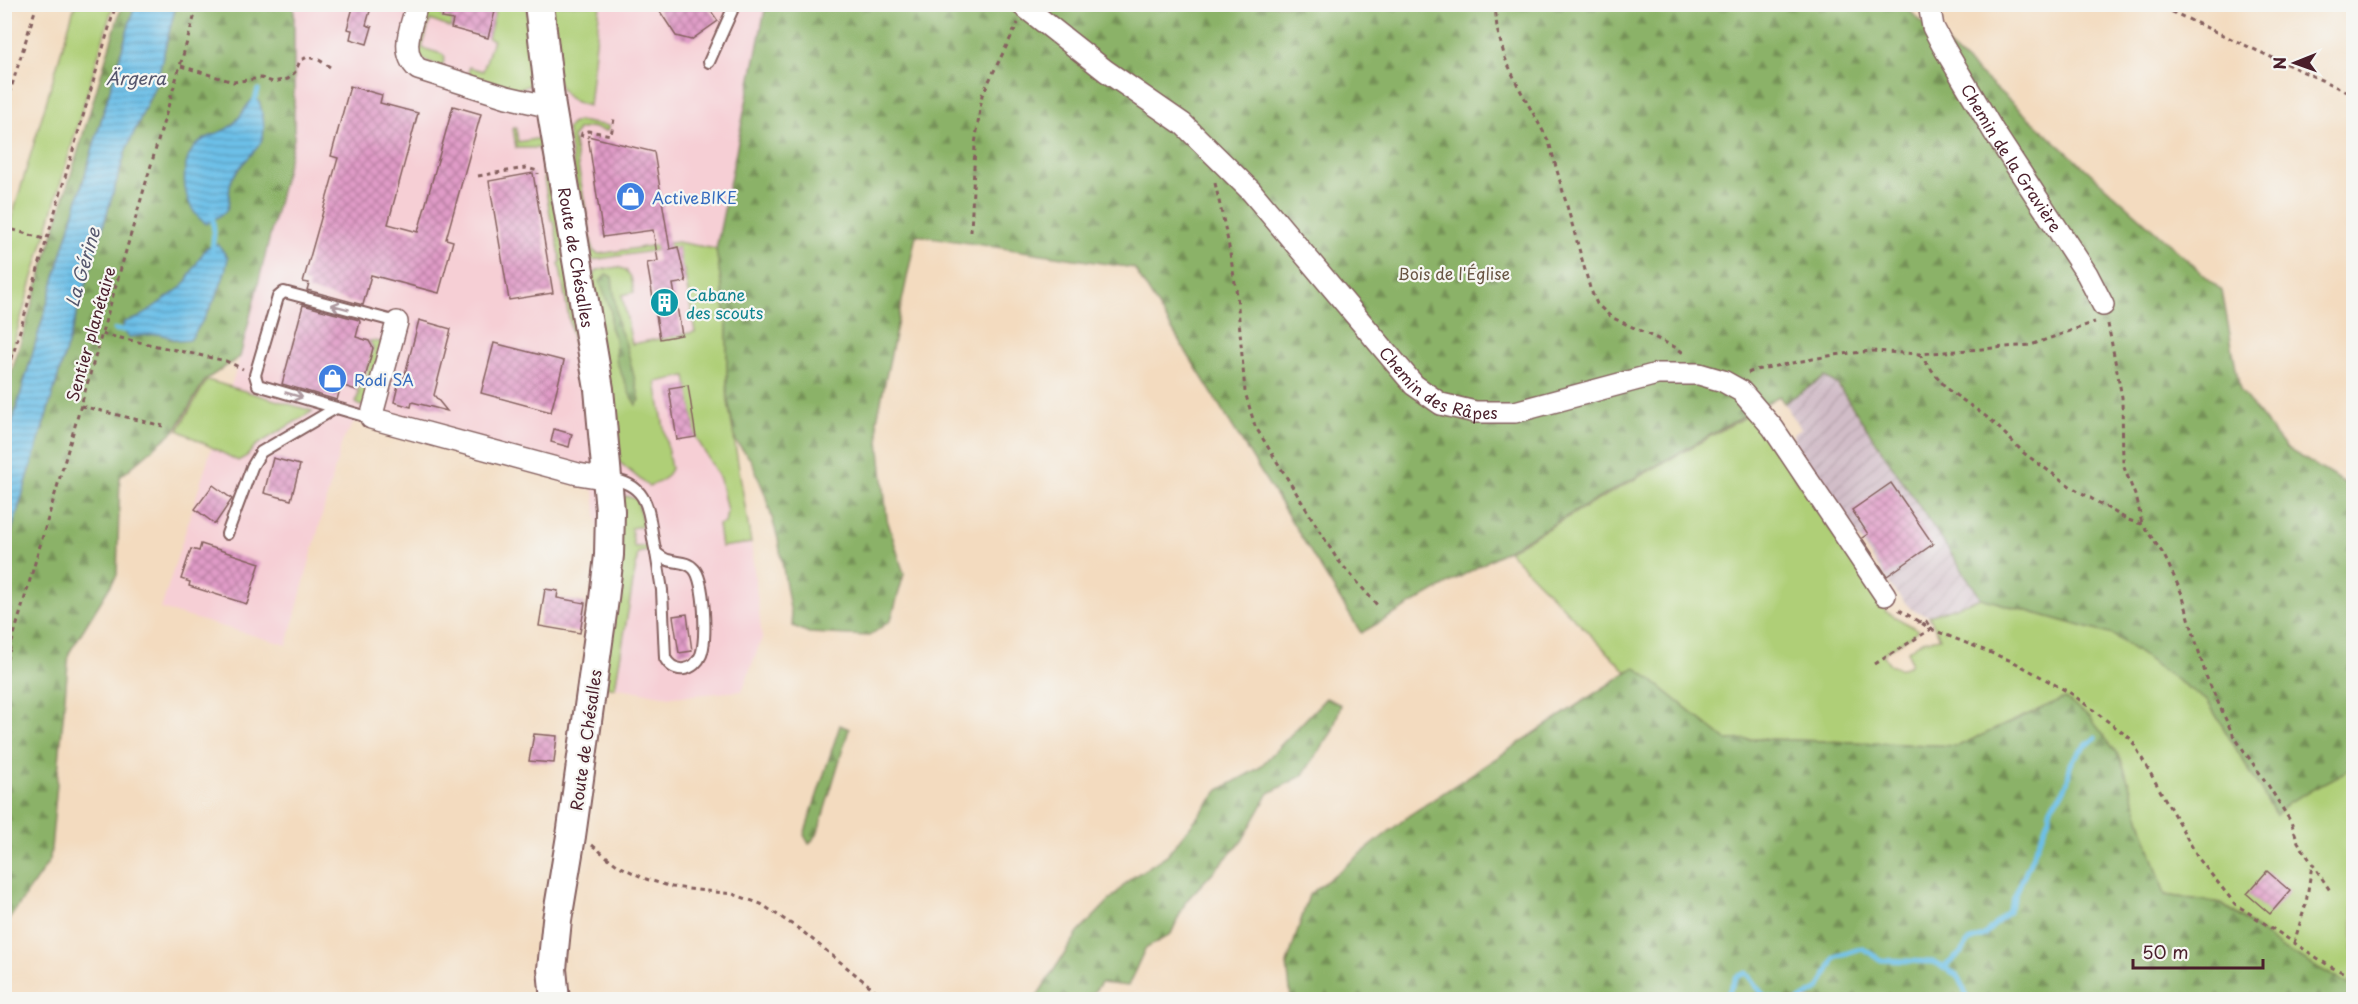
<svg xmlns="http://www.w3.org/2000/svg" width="2358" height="1004" font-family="'Playpen Sans',sans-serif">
<defs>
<pattern id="industrial-furrows" width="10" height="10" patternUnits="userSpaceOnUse" patternTransform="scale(1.5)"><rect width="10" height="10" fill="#d1bdc8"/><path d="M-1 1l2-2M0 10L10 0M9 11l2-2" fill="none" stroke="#b5a2ac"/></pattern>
<pattern id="forest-firs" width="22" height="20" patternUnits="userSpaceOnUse" patternTransform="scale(1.5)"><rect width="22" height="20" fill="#8bb268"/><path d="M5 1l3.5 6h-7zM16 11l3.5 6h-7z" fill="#749056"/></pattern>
<pattern id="water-rules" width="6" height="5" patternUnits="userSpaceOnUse" patternTransform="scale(1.5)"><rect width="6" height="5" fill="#6cc0e8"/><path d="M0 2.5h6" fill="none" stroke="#5b9bbc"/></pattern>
<pattern id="building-cross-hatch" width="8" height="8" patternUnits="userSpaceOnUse" patternTransform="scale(1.5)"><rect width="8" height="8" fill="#e09bc7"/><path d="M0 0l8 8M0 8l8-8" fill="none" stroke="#b87ea2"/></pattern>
</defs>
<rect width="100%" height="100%" fill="#f6f6f2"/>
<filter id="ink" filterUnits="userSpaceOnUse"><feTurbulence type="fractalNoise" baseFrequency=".0167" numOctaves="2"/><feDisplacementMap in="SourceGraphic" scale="12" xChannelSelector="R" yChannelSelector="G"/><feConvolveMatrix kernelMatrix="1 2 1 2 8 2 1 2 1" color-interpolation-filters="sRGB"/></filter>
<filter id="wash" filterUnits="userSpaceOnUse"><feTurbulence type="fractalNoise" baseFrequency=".008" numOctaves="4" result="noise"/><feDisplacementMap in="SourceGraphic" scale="24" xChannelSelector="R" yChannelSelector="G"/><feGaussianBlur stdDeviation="1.35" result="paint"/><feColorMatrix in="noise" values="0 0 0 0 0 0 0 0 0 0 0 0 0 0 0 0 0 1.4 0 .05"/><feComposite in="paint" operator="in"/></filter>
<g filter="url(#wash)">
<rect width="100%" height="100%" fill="#f3dbbf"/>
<polygon fill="#f6cfd5" points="294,5 766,5 716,249 727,395 751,543 762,638 742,691 670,697 601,685 604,599 594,490 355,421 342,442 287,645 161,609 240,357 294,139"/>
<polygon fill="url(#industrial-furrows)" points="1824,377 1836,384 1981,598 1929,616 1911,609 1895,592 1793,441 1793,434 1801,429 1784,403"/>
<g fill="#afcf77" stroke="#7c7751" stroke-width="1.5">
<polygon points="75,5 113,5 5,372 5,241"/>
<polygon points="426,5 446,5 442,17 453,20 451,28 430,20 422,48 442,54 445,57 442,67 419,58 416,47"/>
<polygon points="497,5 527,5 534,79 528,86 517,89 469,77 469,67 483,71 493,40 488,38"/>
<path d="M548 5H600L589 106C579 104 570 101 564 93 549 76 551 28 548 5Z"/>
<path d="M578 121 609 126 607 131 590 127 578 130 573 137 593 251 599 254 677 242 716 249 727 322V395L751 543 721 547 718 525 725 523 727 511 720 479 696 437 686 376 656 382 671 469C665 480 660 483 648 486L618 461 590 280 597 270 618 267 626 270 631 277 634 292 622 295 632 344 695 332 684 270 682 269 678 247 593 260 589 258 567 129 571 124Z"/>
<polygon points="513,128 516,128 518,142 541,138 545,139 581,349 574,347 559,263 561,262 554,222 551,221 539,148 516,148"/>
<polygon points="369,341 382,342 366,405 360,406 356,403 359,391 356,390 373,348"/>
<polygon points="207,380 313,411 255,446 247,456 238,461 178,430"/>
<path d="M1752 413 1886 612 1919 630 1883 654C1889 666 1900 674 1911 663L1908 651 1922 641 1940 638 1929 616 1981 598 2113 635 2208 702 2276 815 2284 802 2353 765V996L2278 951 2279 946 2222 903 2165 895 2121 759 2064 699 1958 746 1767 739 1726 740 1635 667 1627 672 1508 551Z"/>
<polygon points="626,496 637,499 643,526 631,528 634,547 647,546 648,551 638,553 615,688 601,685 621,499"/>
</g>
<g fill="url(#forest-firs)" stroke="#6a684a" stroke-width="1.5">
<polygon points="122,5 135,5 5,447 5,394"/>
<polygon points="176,5 294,5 294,139 240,357 205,380 176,429 120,477 117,575 69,653 50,860 5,925 5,553 126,150 156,84"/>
<polygon points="766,5 1903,5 2222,291 2240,390 2286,448 2353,488 2353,768 2287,803 2276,815 2208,702 2113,635 1981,598 1837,384 1825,377 1784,403 1779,396 1361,633 1134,268 916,235 877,420 887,519 904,574 891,620 869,636 809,633 793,626 778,539 765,494 751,460 736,442 727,395 727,322 716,249"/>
<polygon points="606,274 612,277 618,326 625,341 640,400 636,405 631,397 616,360 615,339 610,327 611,311 600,282"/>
<polygon points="1635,667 1726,740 1767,739 1958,746 2064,698 2090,717 2121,759 2165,895 2221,903 2282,948 2353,987 2353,999 1291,999 1287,964 1309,895 1411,814"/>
<polygon points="1326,698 1341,705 1332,732 1302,776 1269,793 1242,841 1186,901 1171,934 1145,949 1128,986 1101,983 1088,999 1035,999 1078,933 1130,879 1167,855 1219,790 1259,768"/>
<polygon points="840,725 849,729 817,835 809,844 804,835"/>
</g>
<g fill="url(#water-rules)" stroke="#5b708a" stroke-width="1.5">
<polygon points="135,5 176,5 156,84 126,150 5,553 5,447"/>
<path d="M253 99 259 101C274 150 253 144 232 179 227 188 232 202 226 211 221 217 213 218 207 224 182 210 177 165 196 145 207 134 227 133 236 121 243 114 244 107 253 99Z"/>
<path d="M218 244 228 258C223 289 208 314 190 340L179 341 160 334 129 337 122 330 124 322 138 318 183 286 206 248Z"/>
</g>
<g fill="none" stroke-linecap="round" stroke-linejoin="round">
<g stroke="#6cc0e8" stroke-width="5">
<polyline points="253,106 258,90"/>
<polyline points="212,211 214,232 212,252"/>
<polyline points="115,330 128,330"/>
<path d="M1943 968 1962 952 1968 942 1984 935 2008 912 2049 818C2049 803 2057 801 2064 790 2069 782 2068 775 2070 767 2074 754 2086 746 2095 738"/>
<polyline points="1725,1000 1736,977 1746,973 1765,997 1782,1000"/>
<polyline points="1799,1000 1819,989 1835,957 1862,948 1881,960 1934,962 1957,975 1969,1000"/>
</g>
</g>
<g id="blocks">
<g fill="url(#building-cross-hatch)">
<polygon points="354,4 372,4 366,25 372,27 367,44 350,39 352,30 347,29"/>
<polygon points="446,4 497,4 488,38 451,28 453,20 442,18"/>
<polygon points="655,4 706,4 718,21 691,40 676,36"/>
<polygon points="350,86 382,95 380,103 418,113 388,224 418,232 453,106 481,114 446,239 453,241 439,293 371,275 363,305 307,290 309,283 303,282 338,158 331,156"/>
<polygon points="588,136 654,152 670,249 678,247 686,282 673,284 682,335 660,339 647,263 658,261 653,230 603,237"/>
<polygon points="533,173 553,293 509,300 489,181"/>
<polygon points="303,305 359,320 360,322 356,337 369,341 373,348 363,386 356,390 341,385 337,400 282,384"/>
<polygon points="419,320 451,329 434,395 447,411 412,402 411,407 394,402 399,381 403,382"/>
<polygon points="494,343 564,361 551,412 481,393"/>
<polygon points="688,385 696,437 677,440 669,388"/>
<polygon points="554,429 572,434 569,447 551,442"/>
<polygon points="273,458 300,465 291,500 264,493"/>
<polygon points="1891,483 1933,544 1887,576 1862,538 1868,534 1852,510"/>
<polygon points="213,485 232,499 215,524 195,509"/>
<polygon points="201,544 260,563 247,604 189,586 190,582 181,579 191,549 199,551"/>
<polygon points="545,589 558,591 557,598 585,603 580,633 539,626"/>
<polygon points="687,614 692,651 679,653 673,616"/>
<polygon points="534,734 557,736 554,763 529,761"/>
<polygon points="2267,871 2290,891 2270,914 2247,894"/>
</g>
</g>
</g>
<g filter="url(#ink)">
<use href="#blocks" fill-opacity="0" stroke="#85615f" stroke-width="1.5"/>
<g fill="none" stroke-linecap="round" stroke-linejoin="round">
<defs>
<g id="lane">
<polyline points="709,62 735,4"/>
<polyline points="371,418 258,385 255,375 278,297 284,292 397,322"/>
<path d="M609 479C655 484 647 520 656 553"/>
<polyline points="227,534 252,467 261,452 336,408"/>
<path d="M656 553C660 556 664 559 668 560 677 563 687 561 694 569 705 580 707 640 701 655 698 662 692 668 684 669 675 670 669 665 665 658L662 590Z"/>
</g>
<g id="street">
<path d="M417 4C411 27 399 52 418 69L507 97 551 107"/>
<path id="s1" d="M1021 4 1106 71 1183 124 1251 191 1414 385 1441 404 1475 412H1515L1657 374H1699L1723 381 1741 391 1773 428 1885 595"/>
<path id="s2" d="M1929 4 1933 27 1943 46 1994 132 2087 274 2103 305"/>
<polyline points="397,322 371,418 578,474 609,479"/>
</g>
<g id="secondary">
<path id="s3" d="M539 4 551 107 599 389 610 511 609 555 604 599 571 836 557 920 552 969 555 1000"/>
</g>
</defs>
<use href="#lane" stroke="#85615f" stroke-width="14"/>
<use href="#street" stroke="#85615f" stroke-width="24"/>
<use href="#secondary" stroke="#85615f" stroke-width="32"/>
<g stroke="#85615f" stroke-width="3" stroke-dasharray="4.5 4.5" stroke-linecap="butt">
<polyline points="1495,4 1497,29 1505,58 1518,86 1549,142 1590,288 1597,304 1611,317 1677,348 1686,355"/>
<polyline points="2155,4 2354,95"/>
<polyline points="4,40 6,41 4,47"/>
<polyline points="181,66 233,82 261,78 273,82 288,79 295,72 300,61 307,57 319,60 330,67"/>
<polyline points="4,111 37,4"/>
<polyline points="581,137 582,133 588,131 611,135 614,119"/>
<polyline points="478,176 526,168 538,171 538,174"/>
<polyline points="1215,183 1228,241 1237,295 1245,392 1255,426 1337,559 1378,606"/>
<polyline points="4,227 47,240"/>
<polyline points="971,232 975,145 982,95 1018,23"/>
<polyline points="2108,324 2122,397 2123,465 2137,500 2142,524"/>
<polyline points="102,334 226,361 243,369"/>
<polyline points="1919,354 1947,389 1991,420 2025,454 2070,486 2128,520 2142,524 2164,555 2182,594 2206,676 2233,735 2268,785 2291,822 2298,842 2331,892"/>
<polyline points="1748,373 1755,370 1834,355 1872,351 1919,354 2031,345 2095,322"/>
<polyline points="4,385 116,4"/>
<polyline points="81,406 163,426"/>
<polyline points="1917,622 1926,621 1931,629 2014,662 2072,694 2131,739 2199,859 2235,904 2331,967 2354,977"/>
<polyline points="1875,664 1931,629 1898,609"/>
<polyline points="4,669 198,4"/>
<polyline points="592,845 617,865 646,879 672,887 733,894 761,904 802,931 887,1000"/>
<polyline points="2294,943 2306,903 2312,865"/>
</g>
<use href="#lane" stroke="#fff" stroke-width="10"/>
<use href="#street" stroke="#fff" stroke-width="21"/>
<use href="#secondary" stroke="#fff" stroke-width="28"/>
</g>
<defs><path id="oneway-shaft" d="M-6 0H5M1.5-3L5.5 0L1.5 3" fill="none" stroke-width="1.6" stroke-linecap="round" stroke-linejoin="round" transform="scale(1.5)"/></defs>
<g stroke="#ae9aa0">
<use href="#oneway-shaft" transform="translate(340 307) rotate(-165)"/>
<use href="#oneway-shaft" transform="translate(294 395) rotate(16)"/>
</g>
</g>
<defs>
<symbol id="shop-disc" viewBox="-11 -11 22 22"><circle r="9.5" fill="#3f7fe0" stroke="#f6f6f2"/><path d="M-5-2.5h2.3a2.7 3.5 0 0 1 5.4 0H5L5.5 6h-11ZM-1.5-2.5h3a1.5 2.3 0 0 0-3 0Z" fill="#fff"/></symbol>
<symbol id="building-disc" viewBox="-11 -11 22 22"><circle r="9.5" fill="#0f9aa8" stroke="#f6f6f2"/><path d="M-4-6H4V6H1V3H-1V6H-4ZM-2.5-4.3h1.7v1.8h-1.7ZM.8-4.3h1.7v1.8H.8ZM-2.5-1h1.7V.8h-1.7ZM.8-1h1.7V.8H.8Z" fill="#fff"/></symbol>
</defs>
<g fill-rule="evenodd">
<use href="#shop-disc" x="614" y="180" width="33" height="33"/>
<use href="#building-disc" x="648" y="286" width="33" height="33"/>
<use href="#shop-disc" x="316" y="362" width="33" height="33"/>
</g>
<g text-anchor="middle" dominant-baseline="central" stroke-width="4.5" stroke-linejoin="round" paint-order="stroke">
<g font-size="16" fill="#4a1f2b" stroke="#f6f6f2">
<text stroke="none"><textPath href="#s2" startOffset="176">Chemin de la Gravière</textPath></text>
<text stroke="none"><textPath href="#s3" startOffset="256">Route de Chésalles</textPath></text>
<text transform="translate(90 334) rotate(-74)">Sentier planétaire</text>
<text stroke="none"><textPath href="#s1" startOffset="572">Chemin des Râpes</textPath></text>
<text transform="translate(585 740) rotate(-82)">Route de Chésalles</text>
</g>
<g font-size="16" fill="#366cbe" stroke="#f6f6f2" text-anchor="start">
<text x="652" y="197">ActiveBIKE</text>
<text x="354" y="379">Rodi SA</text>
</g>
<g font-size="16" fill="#685442" stroke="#f6f6f2">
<text x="1454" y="273">Bois de l'Église</text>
</g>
<g font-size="16" fill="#0d838f" stroke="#f6f6f2" text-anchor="start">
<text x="686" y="294">Cabane<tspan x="686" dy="18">des scouts</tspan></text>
</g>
<g font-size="18" font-style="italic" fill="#56576d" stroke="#f6f6f2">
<text x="136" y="77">Ärgera</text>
<text transform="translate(82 267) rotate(-74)">La Gérine</text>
</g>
</g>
<rect width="2358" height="1004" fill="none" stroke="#f6f6f2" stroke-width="24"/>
<g transform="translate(2295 63) rotate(269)" stroke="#f6f6f2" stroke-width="4.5" paint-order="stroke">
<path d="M0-4.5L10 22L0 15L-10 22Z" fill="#4a1f2b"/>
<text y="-9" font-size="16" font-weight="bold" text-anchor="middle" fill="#4a1f2b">N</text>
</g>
<path d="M2133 959v9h130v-9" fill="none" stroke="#4a1f2b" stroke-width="3"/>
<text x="2142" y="959" font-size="18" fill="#4a1f2b" stroke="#f6f6f2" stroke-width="4.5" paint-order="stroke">50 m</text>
</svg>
